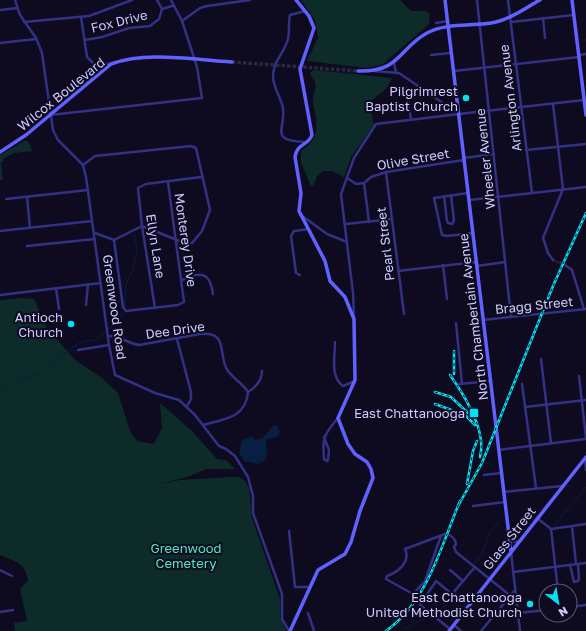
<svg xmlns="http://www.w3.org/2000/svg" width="586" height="631" font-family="'Golos Text',sans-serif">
<rect width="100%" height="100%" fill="#0e0b20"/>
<g fill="#0d2b29">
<polygon points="301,0 400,0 411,11 426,11 430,14 429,24 382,65 366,68 307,61 318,38 315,20"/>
<path d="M314 70 392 78 386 89 372 100V107L370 109 374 125 351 157 344 177 332 171H323L317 176 313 186H311L301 163V151C323 136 316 123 313 100 313 94 317 87 315 82 314 79 311 77 310 73Z"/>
<polygon points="24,141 28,141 33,153 32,151 14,153 3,159 4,161 1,162 3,180 0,180 0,155"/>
<path d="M24 298 34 299 47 328 75 360 102 378 118 393 130 431 137 441 154 444 162 428 160 403 192 431 217 459 226 460 235 469H207L184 478 159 484 180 480 229 477H239L245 481 249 488 252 518 280 599V617L286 631H15L14 623 27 621 20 589 28 581C26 562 15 562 0 555V300Z"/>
</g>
<path fill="#071f43" d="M273 425 278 426 280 432 277 437 267 439C263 452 274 456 258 464L244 461 239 453 242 440 252 436 255 440C264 439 268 432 273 425Z"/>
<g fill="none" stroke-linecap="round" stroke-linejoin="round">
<g stroke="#071f43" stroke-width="1">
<polyline points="580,40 586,40"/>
<polyline points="125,308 126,284 133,269 137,249 134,233"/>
<polyline points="108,329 120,319 124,311"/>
<polyline points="0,393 12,384 36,375 79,343 86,341 96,340 106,331"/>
<polyline points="554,526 586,487"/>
<polyline points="474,564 482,554 490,532 500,521"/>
<polyline points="435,615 439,613 465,580"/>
<polyline points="402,630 431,615"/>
</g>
<polyline stroke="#2b2841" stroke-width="2.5" stroke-dasharray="2.5 1" stroke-linecap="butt" points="553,260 565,265"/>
<polyline stroke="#2b2841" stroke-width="3.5" stroke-dasharray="3.5 2" stroke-linecap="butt" points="232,62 358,71"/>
<g stroke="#323184" stroke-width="2.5">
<polyline points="15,0 20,15 36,38 42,53 53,130 58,140 83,165 86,177 109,345 115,375 155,393 179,400 195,415 219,446 226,449 235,456 248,477 253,496 253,513 282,594 282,619 289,631"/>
<polyline points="157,0 162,9"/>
<polyline points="477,0 511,317"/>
<polyline points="508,0 532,193"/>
<polyline points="0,10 17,8"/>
<path d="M305 11 290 15C288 23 290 31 288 39 285 52 273 61 273 76 273 88 281 97 283 108 286 130 268 140 305 142"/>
<polyline points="81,17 87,57 93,63 111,64"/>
<polyline points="543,18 545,38"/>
<polyline points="182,21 200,8 207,6 250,0"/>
<polyline points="24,22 89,16 132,0"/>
<polyline points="511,22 574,15"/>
<polyline points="436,23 448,21"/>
<polyline points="85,40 102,37 129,28 150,26 159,19 162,9 172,6"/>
<polyline points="0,43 36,39"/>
<polyline points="431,55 451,53"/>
<polyline points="579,55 586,54"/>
<polyline points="394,63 396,73"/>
<polyline points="373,71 399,73 459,114 584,100"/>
<polyline points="454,71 579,57"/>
<polyline points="406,88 411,119"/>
<polyline points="50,115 202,98 197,67 182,21 171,0"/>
<polyline points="526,150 586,144"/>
<polyline points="464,158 494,154"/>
<polyline points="83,165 95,156 191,146 196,148 210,210 202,231 192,243 187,244 142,226 114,240 95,233"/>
<polyline points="386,172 404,314"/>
<polyline points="347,178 356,184 364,183 371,177 386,172 464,160"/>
<polyline points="364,183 369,222"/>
<polyline points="468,193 434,198 442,235 447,236 473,233"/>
<polyline points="444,196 447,221 448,223 452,224 454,221 451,195"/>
<polyline points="27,197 30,228"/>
<polyline points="6,199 88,190"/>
<polyline points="469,200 586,187"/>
<polyline points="301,215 327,234 347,242"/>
<polyline points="346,224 392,219"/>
<polyline points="0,231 92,221"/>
<polyline points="114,240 123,307 126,311 178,305 184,302 168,182"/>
<polyline points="27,246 95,239"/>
<polyline points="553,260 548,253 543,238 563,189 553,104"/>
<polyline points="443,265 447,299"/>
<polyline points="565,265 572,270 584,309"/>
<polyline points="477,266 505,262"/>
<polyline points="398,271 476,262"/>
<polyline points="300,275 296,273 291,236 294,231 309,229"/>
<path d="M182 280C201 271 210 272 213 294"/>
<polyline points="56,288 59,309"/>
<polyline points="0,295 101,283"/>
<polyline points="86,305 88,284"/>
<polyline points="155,308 142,226 138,188 146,184 201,177"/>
<polyline points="354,318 353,293 341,194 354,158 376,124 459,114"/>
<polyline points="483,320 586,309"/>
<polyline points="456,323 462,384"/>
<path d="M108 336C120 336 127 343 139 345L200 334C230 331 217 356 228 371 234 379 243 384 248 392 246 418 224 419 203 425"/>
<polyline points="177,339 191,392 191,399 187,406"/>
<path d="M335 342C335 357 330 377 343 386L355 381"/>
<polyline points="78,350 109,345"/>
<polyline points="541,359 551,443"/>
<polyline points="579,376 586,438"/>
<polyline points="459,384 491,381"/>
<polyline points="522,384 536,488"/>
<path d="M248 392C256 387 262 381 262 371"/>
<polyline points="525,407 586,400"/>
<polyline points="324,437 329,450 328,460 327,461"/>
<polyline points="499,450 586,439"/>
<polyline points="585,459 586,470"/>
<path d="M327 461 324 459C322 439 324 434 338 418"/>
<polyline points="484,475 501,473"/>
<polyline points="503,492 562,486"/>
<polyline points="473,506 505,502"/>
<polyline points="537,518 551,529 586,524"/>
<polyline points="572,526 576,564"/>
<polyline points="551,529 558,591"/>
<polyline points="289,531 295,587 310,587"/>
<path d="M441 536 425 581 413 594 386 579 387 576C398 572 411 562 405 549L445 534C451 535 455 537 456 544L454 547 456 552 517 601"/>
<polyline points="509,539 515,542 519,541"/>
<polyline points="511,552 520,631"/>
<polyline points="570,565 574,582 578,581 579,579 578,564"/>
<polyline points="0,570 12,576"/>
<polyline points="450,570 463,581"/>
<polyline points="513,572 586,563"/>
<polyline points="570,607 586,605"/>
<polyline points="0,612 13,610"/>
<polyline points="308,613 314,631"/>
<polyline points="518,613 546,610"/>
<polyline points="454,625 461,631"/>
<polyline points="450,629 420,605 436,581 452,594 475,567"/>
<polyline points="481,631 515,590"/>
</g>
<g stroke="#6161ff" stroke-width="3.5">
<polyline points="445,0 511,552"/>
<polyline points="572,0 586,115"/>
<path d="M358 71C401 72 398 49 427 33 447 22 475 27 496 22 513 18 525 8 540 0"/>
<path d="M0 152 26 135 111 64C148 51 193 60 232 62"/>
<path d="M290 631 318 570 345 554 351 542 360 511 373 478 371 469 367 462 355 454 348 444 338 418 355 380 354 319 345 297 330 281 325 261 299 211 301 193 295 157C297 143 308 146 312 135L300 69 314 28 309 16 296 0"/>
<polyline points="449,631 586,457"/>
</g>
<defs>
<g id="rail">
<polyline points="454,351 454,374"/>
<path d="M450 375C465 396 487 431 480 457"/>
<polyline points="435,392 451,397 468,413"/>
<polyline points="435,404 465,415 475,425"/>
<polyline points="467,484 473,451 477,441"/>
<polyline points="458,506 482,463 553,286 586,213"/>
<path d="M386 631C428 601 441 546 460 501"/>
</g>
</defs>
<use href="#rail" stroke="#00e3f5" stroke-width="2.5"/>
<use href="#rail" stroke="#0e0b20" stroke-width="1" stroke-dasharray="3" stroke-linecap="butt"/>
</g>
<g fill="#00e3f5" stroke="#0e0b20" stroke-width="1.5">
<circle cx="466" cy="98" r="4"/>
<circle cx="71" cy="324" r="4"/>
<rect x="469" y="408" width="10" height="10" rx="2"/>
<circle cx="530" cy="604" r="4"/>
</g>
<g text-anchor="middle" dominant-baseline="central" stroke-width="4" stroke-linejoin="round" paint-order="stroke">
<g font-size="13" fill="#cfcaff" stroke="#0e0b20">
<text transform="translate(119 21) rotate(-14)">Fox Drive</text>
<text transform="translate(61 94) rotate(-39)">Wilcox Boulevard</text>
<text transform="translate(510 98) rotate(-97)">Arlington Avenue</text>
<text transform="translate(413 159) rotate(-10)">Olive Street</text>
<text transform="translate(485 159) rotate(-96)">Wheeler Avenue</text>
<text transform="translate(186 240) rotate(82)">Monterey Drive</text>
<text transform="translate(385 244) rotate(-97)">Pearl Street</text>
<text transform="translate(156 246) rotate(81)">Ellyn Lane</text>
<text transform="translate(534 305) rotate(-6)">Bragg Street</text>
<text transform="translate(115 307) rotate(82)">Greenwood Road</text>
<text transform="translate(473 317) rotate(-97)">North Chamberlain Avenue</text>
<text transform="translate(175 330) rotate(-8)">Dee Drive</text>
<text transform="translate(509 538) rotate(-52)">Glass Street</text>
</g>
<g font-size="13" fill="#cfcaff" stroke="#0e0b20" text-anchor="end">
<text x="458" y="91">Pilgrimrest<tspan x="458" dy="15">Baptist Church</tspan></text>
<text x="63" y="317">Antioch<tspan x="63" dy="15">Church</tspan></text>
<text x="465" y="413">East Chattanooga</text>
<text x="522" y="597">East Chattanooga<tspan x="522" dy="15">United Methodist Church</tspan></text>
</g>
<g font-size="13" fill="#4beabe" stroke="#0e0b20">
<text x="186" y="548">Greenwood<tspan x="186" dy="15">Cemetery</tspan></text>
</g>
</g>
<g transform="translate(558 603) rotate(149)"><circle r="19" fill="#0e0b20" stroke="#5b5779"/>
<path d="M0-3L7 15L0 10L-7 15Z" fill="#00e3f5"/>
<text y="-6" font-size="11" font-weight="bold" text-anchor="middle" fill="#cfcaff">N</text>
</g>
</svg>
